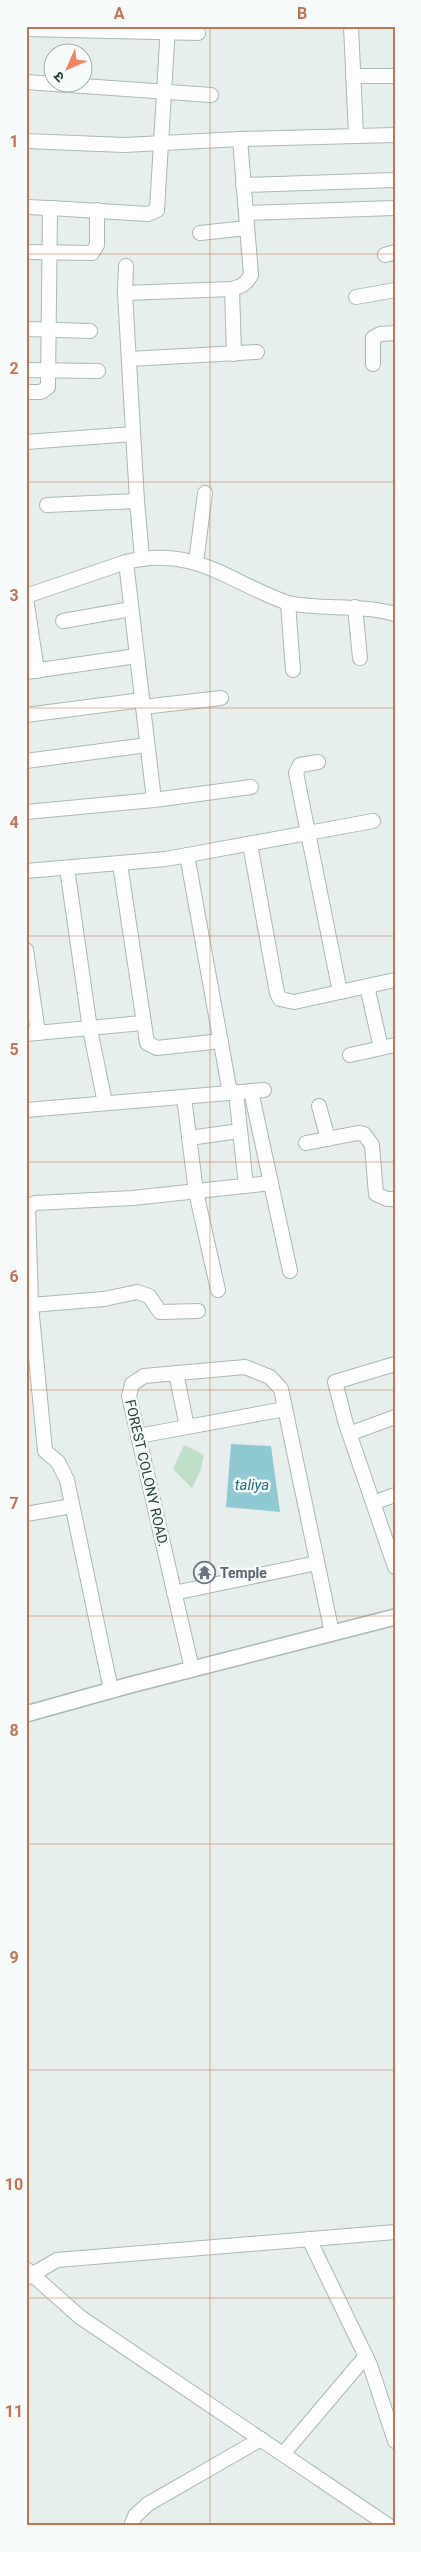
<svg xmlns="http://www.w3.org/2000/svg" width="421" height="2552" font-family="Roboto,'Noto Sans Devanagari',sans-serif">
<rect width="100%" height="100%" fill="#e6efeb"/>
<polygon fill="#bfe0c8" points="184,1445 204,1455 201,1469 192,1488 173,1469"/>
<polygon fill="#8ec9d4" points="231,1444 271,1446 280,1512 226,1507"/>
<g fill="none" stroke-linecap="round" stroke-linejoin="round">
<defs>
<g id="minor">
<polyline points="351,26 356,135"/>
<polyline points="26,29 198,33"/>
<polyline points="353,76 395,76"/>
<polyline points="26,82 211,95"/>
<polyline points="26,141 124,145 240,139 395,135"/>
<polyline points="243,185 395,180"/>
<polyline points="26,207 50,208 48,387 41,392 26,392"/>
<polyline points="50,208 148,214 157,210 168,26"/>
<polyline points="246,213 395,208"/>
<polyline points="200,233 247,228"/>
<polyline points="26,252 92,253 97,245 97,210"/>
<polyline points="385,255 395,252"/>
<polyline points="232,289 234,354"/>
<polyline points="125,293 126,266"/>
<polyline points="356,297 395,290"/>
<polyline points="26,329 90,331"/>
<polyline points="129,359 257,352"/>
<polyline points="373,364 373,338 380,334 395,333"/>
<polyline points="26,370 98,371"/>
<polyline points="26,442 133,434"/>
<polyline points="47,505 137,501"/>
<path d="M142 558 137 501 125 293 232 289C242 286 246 284 251 275L240 139"/>
<polyline points="126,562 154,800"/>
<polyline points="196,562 205,493"/>
<path d="M26 596 126 562C195 545 228 582 288 603 323 610 360 604 395 614"/>
<polyline points="26,598 37,671"/>
<polyline points="288,603 293,670"/>
<polyline points="355,607 360,658"/>
<polyline points="63,621 131,609"/>
<polyline points="26,672 137,656"/>
<polyline points="143,707 221,698"/>
<polyline points="26,715 142,700"/>
<polyline points="26,761 147,745"/>
<polyline points="318,762 300,765 296,773 340,992"/>
<polyline points="26,812 154,800 251,787"/>
<polyline points="250,844 277,993 280,999 294,1002 395,980"/>
<polyline points="187,855 230,1093"/>
<polyline points="120,864 147,1043 157,1048 221,1041"/>
<polyline points="67,868 90,1029 105,1103"/>
<polyline points="26,871 166,859 373,821"/>
<polyline points="26,950 38,1033"/>
<polyline points="367,986 381,1048"/>
<polyline points="26,1034 142,1023"/>
<polyline points="350,1055 395,1045"/>
<polyline points="251,1091 290,1271"/>
<polyline points="236,1092 246,1186"/>
<polyline points="184,1097 196,1192 218,1290"/>
<polyline points="319,1106 328,1139"/>
<polyline points="26,1110 264,1090"/>
<polyline points="189,1138 240,1131"/>
<polyline points="306,1143 358,1133 364,1134 372,1145 376,1194 387,1199 395,1199"/>
<polyline points="26,1305 31,1305 45,1451 58,1462 67,1480 111,1690"/>
<polyline points="198,1311 160,1312 149,1296 137,1292 104,1299 31,1305 28,1208 35,1203 133,1198 271,1183"/>
<polyline points="395,1364 335,1382 346,1424 395,1567"/>
<polyline points="176,1373 187,1427"/>
<polyline points="357,1431 395,1417"/>
<polyline points="138,1436 285,1409"/>
<polyline points="381,1500 395,1495"/>
<polyline points="26,1514 72,1506"/>
<polyline points="174,1593 317,1563"/>
<polyline points="192,1669 129,1396 132,1384 144,1376 245,1367 270,1377 281,1389 332,1633"/>
<polyline points="309,2239 370,2365 395,2441"/>
<polyline points="26,2269 80,2317 389,2526"/>
<polyline points="26,2278 57,2260 395,2232"/>
<polyline points="283,2454 366,2356"/>
<polyline points="131,2526 135,2516 148,2504 261,2439"/>
</g>
<polyline id="tertiary" points="26,1714 130,1685 395,1617"/>
</defs>
<use href="#minor" stroke="#a8b8b2" stroke-width="16"/>
<use href="#tertiary" stroke="#a8b8b2" stroke-width="18"/>
<use href="#minor" stroke="#fff" stroke-width="14"/>
<use href="#tertiary" stroke="#fff" stroke-width="15"/>
</g>
<path fill="none" stroke="#c07456" stroke-width="1" stroke-opacity="0.55" d="M210 26V2526M26 254H395M26 482H395M26 708H395M26 936H395M26 1162H395M26 1390H395M26 1616H395M26 1844H395M26 2070H395M26 2298H395"/>
<defs>
<symbol id="temple-ring" viewBox="-11 -11 22 22"><circle r="9.5" fill="#f7fbf9" stroke="#6b7280" stroke-width="1.5"/><path d="M0-6L5-2H3V0L6.5 2.5H4V6H1.5V3h-3V6H-4V2.5H-6.5L-3 0V-2H-5Z" fill="#6b7280"/></symbol>
</defs>
<g fill-rule="evenodd">
<use href="#temple-ring" x="192" y="1560" width="25" height="25"/>
</g>
<g text-anchor="middle" dominant-baseline="central" stroke-width="5" stroke-linejoin="round" paint-order="stroke">
<g font-size="14" fill="#24423a" stroke="#f7fbf9">
<text transform="translate(147 1473) rotate(77)">FOREST COLONY ROAD.</text>
</g>
<g font-size="14" font-weight="bold" fill="#5b616d" stroke="#f7fbf9" text-anchor="start">
<text x="220" y="1573">Temple</text>
</g>
<g font-size="15" font-style="italic" fill="#1c6f80" stroke="#f7fbf9">
<text x="252" y="1485">taliya</text>
</g>
</g>
<rect width="421" height="2552" fill="none" stroke="#f7fbf9" stroke-width="55"/>
<g transform="translate(68 68) rotate(225)"><circle r="24" fill="#f7fbf9" stroke="#a3b1ad"/>
<path d="M0-4L9 19L0 12L-9 19Z" fill="#f4845f"/>
<text y="-8" font-size="14" font-weight="bold" text-anchor="middle" fill="#24423a">उ</text>
</g>
<rect x="28" y="28" width="366" height="2496" fill="none" stroke="#c07456" stroke-width="2"/>
<g font-size="16" text-anchor="middle" font-weight="bold" fill="#c07456">
<text x="119" y="19">A</text>
<text x="302" y="19">B</text>
<text x="14" y="147">1</text>
<text x="14" y="374">2</text>
<text x="14" y="601">3</text>
<text x="14" y="828">4</text>
<text x="14" y="1055">5</text>
<text x="14" y="1282">6</text>
<text x="14" y="1509">7</text>
<text x="14" y="1736">8</text>
<text x="14" y="1963">9</text>
<text x="14" y="2190">10</text>
<text x="14" y="2417">11</text>
</g>
</svg>
